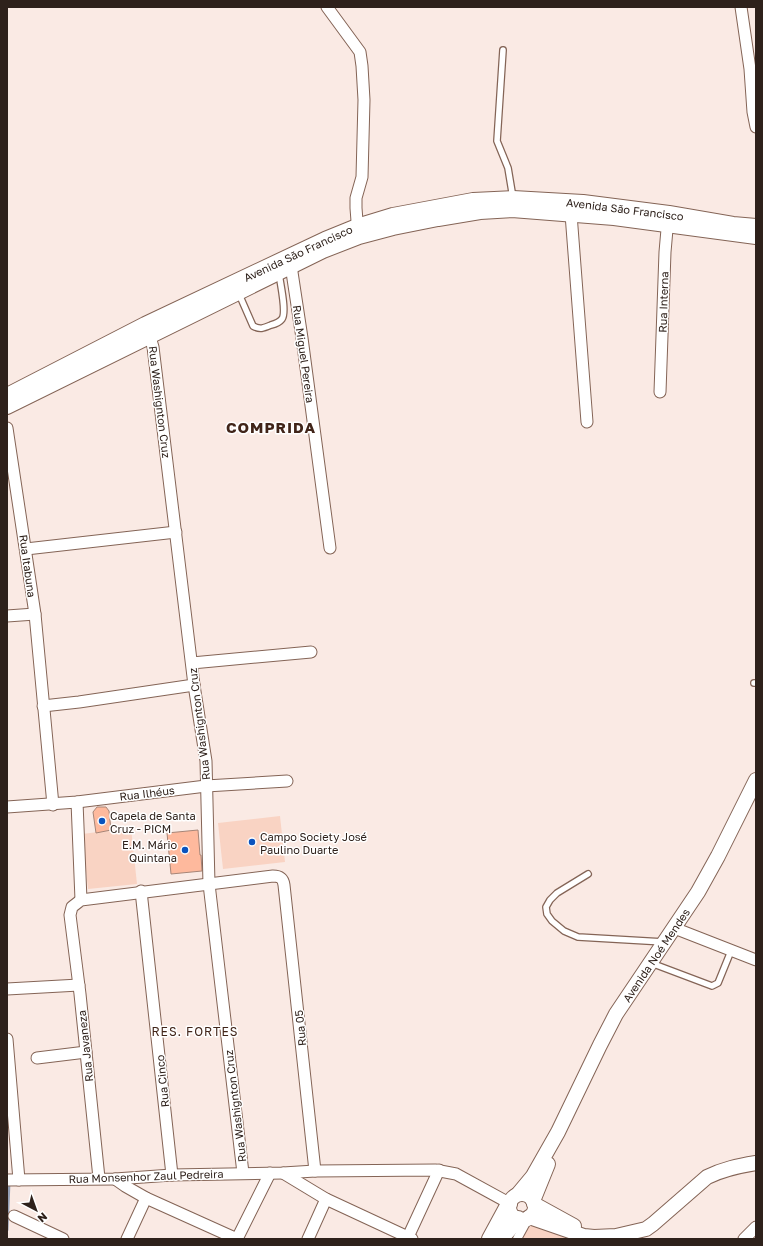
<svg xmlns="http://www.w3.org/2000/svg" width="763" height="1246" font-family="'Golos Text',sans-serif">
<rect width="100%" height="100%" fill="#faeae4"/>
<g fill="#f9d3c3">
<polygon points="280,816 285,862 223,869 218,823"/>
<polygon points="131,828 137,884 88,889 82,834"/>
<polygon points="537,1223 570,1239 519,1239 525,1229"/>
</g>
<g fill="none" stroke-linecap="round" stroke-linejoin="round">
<polyline stroke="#949fb5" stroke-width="3" points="7,1230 9,1182"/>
</g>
<g fill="#feb99d" stroke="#a78577">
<polygon points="97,807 106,807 109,811 111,830 96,833 93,812"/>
<polygon points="198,830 200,855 201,855 202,871 171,874 167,833"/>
</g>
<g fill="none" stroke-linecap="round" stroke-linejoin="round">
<defs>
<g id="service">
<polyline points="503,50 497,141 508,168 513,198"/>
<path d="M239 294 253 326C260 330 264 328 271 325 275 324 279 323 282 319 287 312 280 283 279 273"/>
<polyline points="754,683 756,683"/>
<polyline points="588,874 557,893 550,900 546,907 547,914 552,921 564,931 578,937 664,942"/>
<polyline points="651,963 712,986 718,983 731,951"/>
</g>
<polyline id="pedestrian" points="517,1239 529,1217"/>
<g id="minor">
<polyline points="327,7 360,52 362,66 364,100 362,177 356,198 356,208 358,234"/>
<polyline points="741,7 750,69 753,112 756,127"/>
<polyline points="571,214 587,422"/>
<polyline points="290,259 302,338 330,548"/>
<polyline points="148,330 153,347 194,685 206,761 209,884 243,1173"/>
<polyline points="660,392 665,252 668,218"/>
<polyline points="7,428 35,614 53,805"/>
<polyline points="26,549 176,532"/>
<polyline points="7,616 35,614"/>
<polyline points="192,663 311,652"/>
<polyline points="43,706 79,702 194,685"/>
<polyline points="77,802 81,900"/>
<polyline points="7,807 77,802 206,786 287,781"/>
<polyline points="141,891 172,1175"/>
<polyline points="674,928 756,960"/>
<polyline points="7,989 79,985"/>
<polyline points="7,1039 19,1180"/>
<polyline points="37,1058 86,1052"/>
<polyline points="283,1173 326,1199 412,1239"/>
<path d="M99 1178 80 994 70 915 72 907 81 900 273 876C280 876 283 878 284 885L315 1171"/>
<polyline points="115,1179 125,1186 146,1198 237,1239 270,1173"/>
<polyline points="7,1180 115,1179 172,1175 283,1173 315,1171 435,1170 456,1174 509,1203"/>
<polyline points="14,1216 63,1239"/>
<polyline points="408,1237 439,1170"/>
<polyline points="127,1239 146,1198"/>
<polyline points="308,1239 326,1199"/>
<polyline points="744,1239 756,1227"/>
</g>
<g id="tertiary">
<polyline points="7,395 145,324 325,239 357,226 393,215 473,200 513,198 583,202 669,213 733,224 756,226"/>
<polyline points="7,407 323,251 359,237 393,228 438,219 480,212 512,210 614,218 756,237"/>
<polyline points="518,1194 533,1176 558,1132 600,1045 616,1014 698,892 718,856 756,780"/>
<circle cx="522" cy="1207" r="13"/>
<polyline points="533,1201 548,1164"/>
<polyline points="534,1204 574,1226"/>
<path d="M529 1217 584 1236 594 1237 616 1236 646 1229 653 1224 707 1177C723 1169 738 1166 756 1163"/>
</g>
<g id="secondary">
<polyline points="490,1239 509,1204"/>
<polyline points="500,1239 518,1219"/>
</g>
</defs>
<use href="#service" stroke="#846456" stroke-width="8"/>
<use href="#pedestrian" stroke="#846456" stroke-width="10"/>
<use href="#minor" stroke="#846456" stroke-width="13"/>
<use href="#tertiary" stroke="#846456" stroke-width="16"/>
<use href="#secondary" stroke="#846456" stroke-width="18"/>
<use href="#service" stroke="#fff" stroke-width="5.5"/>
<use href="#pedestrian" stroke="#fff" stroke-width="8"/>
<use href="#minor" stroke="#fff" stroke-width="11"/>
<use href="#tertiary" stroke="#fff" stroke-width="14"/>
<use href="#secondary" stroke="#fff" stroke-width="16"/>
</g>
<g fill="#0b53be" stroke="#fff" stroke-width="1.5">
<circle cx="102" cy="821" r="4"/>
<circle cx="252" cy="842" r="4"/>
<circle cx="185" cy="850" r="4"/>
</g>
<g text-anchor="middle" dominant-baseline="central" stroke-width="3" stroke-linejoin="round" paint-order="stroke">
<g font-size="11" fill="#2e211b" stroke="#fff">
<text transform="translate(625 209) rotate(7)">Avenida São Francisco</text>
<text transform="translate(298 253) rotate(-25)">Avenida São Francisco</text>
<text transform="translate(663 302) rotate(-88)">Rua Interna</text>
<text transform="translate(304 354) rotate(82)">Rua Miguel Pereira</text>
<text transform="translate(160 402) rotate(83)">Rua Washignton Cruz</text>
<text transform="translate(28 566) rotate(82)">Rua Itabuna</text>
<text transform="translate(199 724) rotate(-97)">Rua Washignton Cruz</text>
<text transform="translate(147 793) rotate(-7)">Rua Ilhéus</text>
<text transform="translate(656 955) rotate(-56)">Avenida Noé Mendes</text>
<text transform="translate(300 1028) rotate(-96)">Rua 05</text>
<text transform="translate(85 1046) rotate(-96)">Rua Javaneza</text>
<text transform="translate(162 1081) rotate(-96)">Rua Cinco</text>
<text transform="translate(235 1106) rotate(-97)">Rua Washignton Cruz</text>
<text transform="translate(146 1176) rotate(-2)">Rua Monsenhor Zaul Pedreira</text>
</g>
<g font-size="11" fill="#2e211b" stroke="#fff" text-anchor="start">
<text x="110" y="815">Capela de Santa<tspan x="110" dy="13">Cruz - PICM</tspan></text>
<text x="260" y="836">Campo Society José<tspan x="260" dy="13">Paulino Duarte</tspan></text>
<text x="177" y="844" text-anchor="end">E.M. Mário<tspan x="177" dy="13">Quintana</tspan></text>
</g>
<g font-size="12" letter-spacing="1" fill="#412519" stroke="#fff">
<text x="195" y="1031">RES. FORTES</text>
</g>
<g font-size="15" font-weight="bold" letter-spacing="1" fill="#412519" stroke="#fff">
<text x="271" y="427">COMPRIDA</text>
</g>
</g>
<rect width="763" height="1246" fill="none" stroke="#2e211b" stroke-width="16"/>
<g transform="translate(36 1210) rotate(139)" stroke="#ffffff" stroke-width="3" paint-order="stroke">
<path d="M0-3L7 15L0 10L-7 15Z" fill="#2e211b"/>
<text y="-6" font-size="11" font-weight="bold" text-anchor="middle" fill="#2e211b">N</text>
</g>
</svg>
